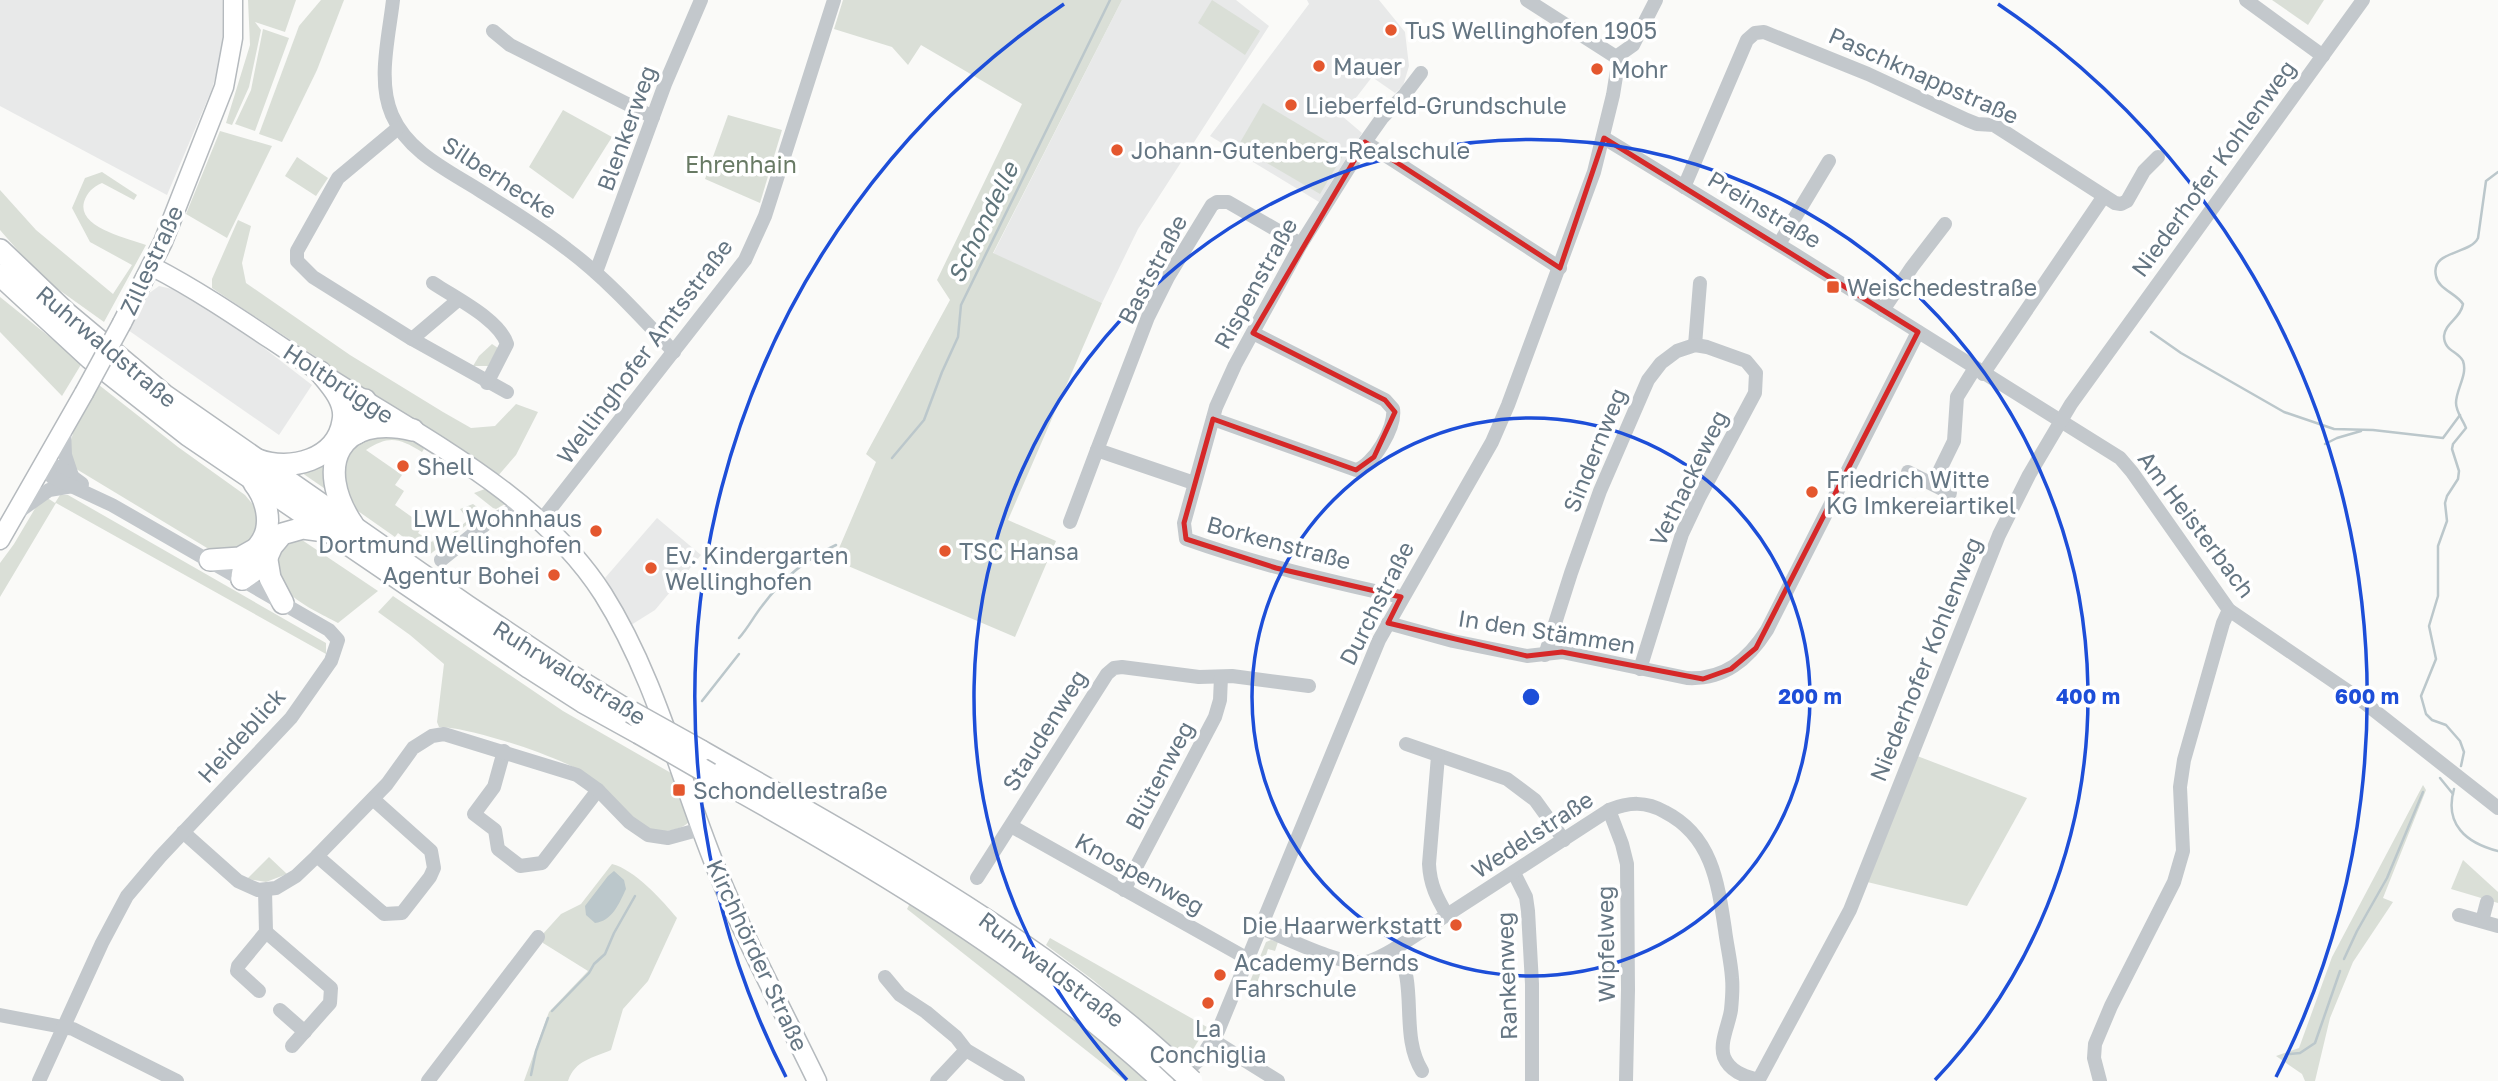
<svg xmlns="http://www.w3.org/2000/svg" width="2498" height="1081" font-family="'Golos Text',sans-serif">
<rect width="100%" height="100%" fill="#fafaf8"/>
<g fill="#e8e9e9">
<polygon points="0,0 222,0 223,49 212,89 167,195 0,106"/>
<polygon points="1122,0 1236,0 1269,26 1138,229 1102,303 993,254"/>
<polygon points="1307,0 1379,0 1405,32 1409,66 1403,86 1395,93 1372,77 1342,116 1362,133 1319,202 1210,136 1309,4"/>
<polygon points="159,286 172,289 205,307 246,334 312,385 279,435 128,330 148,294"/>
<polygon points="657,518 701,555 655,610 631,625 605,578"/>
</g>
<g fill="#dadfd7">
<polygon points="248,0 296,0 285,32 255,22 261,30 249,87 232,125 226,123 250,45"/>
<polygon points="321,0 344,0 317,70 282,142 259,134 299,26"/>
<polygon points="843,0 1122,0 993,253 1102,303 1008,520 1056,541 1015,637 834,560 876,462 866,454 950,300 937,280 1022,104 921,45 908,65 892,47 834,29"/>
<polygon points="1212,0 1260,31 1245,55 1198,23"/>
<polygon points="2272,0 2324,0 2308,25"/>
<polygon points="263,29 289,38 255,131 235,124 251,90"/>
<polygon points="1263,103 1345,152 1320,194 1238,146"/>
<polygon points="563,110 612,137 573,199 529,167"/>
<polygon points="728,115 782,130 760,203 705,179"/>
<polygon points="220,131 272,146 227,238 186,214"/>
<polygon points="297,157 328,178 316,196 285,176"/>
<path d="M102 172 137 195 134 200 102 183C93 187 87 192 84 202 77 228 128 238 146 245L104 322 41 277 0 230V190L36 230 113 294 132 265 90 242 72 208 85 178Z"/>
<polygon points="238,220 251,226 242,263 246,283 350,355 443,412 471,428 495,426 516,404 538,412 516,455 497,477 212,288 212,279"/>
<polygon points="0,297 82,363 62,396 0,332"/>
<polygon points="492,344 498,348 488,366 473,366 479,356"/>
<polygon points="99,385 178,447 245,495 255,507 260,523 256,538 222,557 73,467 68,450 74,430"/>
<path d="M372 433 410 438 424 449 422 452C399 438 389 435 366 450L402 475 395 485 404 491 395 505 423 525 418 533 432 542 437 534 443 541 468 520 460 509 473 504 484 512 469 520 470 522 428 556 398 533 395 537 348 504 342 461 354 443Z"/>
<polygon points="334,448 331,493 295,468"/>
<polygon points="485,489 505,504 496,509 493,508 474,493"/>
<polygon points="43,495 55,503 60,495 68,495 326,643 326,654 56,503 0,597 0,563 14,544"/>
<path d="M302 540 378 591 338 623C315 610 269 593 279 559 283 547 289 542 302 540Z"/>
<path d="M393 596 563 711 671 773 689 822C681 830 664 833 653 830 628 823 612 794 592 778 568 759 470 727 439 727L437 722 444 664 410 635 378 612Z"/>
<polygon points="1912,754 2027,798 1967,906 1863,881"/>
<polygon points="2423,785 2426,790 2383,898 2393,902 2353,962 2330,1018 2315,1081 2305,1081 2302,1074 2276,1056 2299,1048 2332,957"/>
<polygon points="269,857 287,874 266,882 247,879"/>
<polygon points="2463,860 2498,892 2498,903 2451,889"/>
<path d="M612 864C634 869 663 901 677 918L648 981 623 1009 611 1050C593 1058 575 1060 568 1081H524L549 1012 588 971 543 943 542 935 561 914 581 904Z"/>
<path d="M910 903C993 957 1073 1015 1146 1081H1125L907 909Z"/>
<polygon points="1050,938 1207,1027 1187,1059 1093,980 1046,945"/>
<polygon points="1271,940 1278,942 1275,951 1268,949 1256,987 1249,984 1266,942"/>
</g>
<path fill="#bbc7cb" d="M614 871 624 880 626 889C619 904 612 921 595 923L586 915 585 906 608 876Z"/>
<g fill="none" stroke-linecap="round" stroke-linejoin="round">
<g stroke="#bbc7cb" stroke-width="2.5">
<polyline points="2151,332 2181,353 2284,412 2334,429 2373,430 2443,438 2460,415"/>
<polyline points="2325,444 2337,438 2361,431"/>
<polyline points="892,458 924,420 942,372 958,337 961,305 1110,0"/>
<path d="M739 638C748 628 754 616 762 606 782 579 805 559 836 545"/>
<polyline points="702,701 739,654"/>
<path d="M2461 766 2464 752 2460 741 2446 725 2432 720 2426 714 2421 696 2436 659 2429 626 2438 596V546L2447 521 2445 503 2447 496 2458 479 2459 471 2452 449 2453 444 2466 428C2463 420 2456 412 2456 403 2456 389 2468 375 2463 361 2458 351 2444 351 2444 336 2445 323 2461 318 2463 304 2456 293 2438 289 2436 276 2430 250 2470 255 2478 238L2486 181 2498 172"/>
<polyline points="2440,778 2453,794"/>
<path d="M2454 789C2444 824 2466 843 2498 851"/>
<polyline points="2344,959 2357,931 2387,878 2423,792"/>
<polyline points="552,1011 589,973 594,964 605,954 614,933 635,896"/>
<polyline points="2290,1054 2300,1053 2315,1043 2340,971"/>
<polyline points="531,1075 536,1051 548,1018"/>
</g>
<defs>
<g id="major">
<path d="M153 267C211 297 264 336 320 372 417 435 539 494 603 594 656 678 679 777 716 868 745 940 783 1011 817 1081"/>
<polyline points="122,323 163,242 224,87 233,38 233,0"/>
<polyline points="0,540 84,393"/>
</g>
<g id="highway">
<polyline points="0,250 66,313 164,395 467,606 573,677 623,708"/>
<polyline points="0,275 90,358 188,435 530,668 583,702 639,733"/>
<polyline points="357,433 366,412 365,400"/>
<path d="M258 460C290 472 337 460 343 421 347 402 331 385 320 372"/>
<path d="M353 525C313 466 339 412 413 430"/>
<polyline points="210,560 240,558 256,549"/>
<polyline points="267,560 270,578 283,603"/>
<path d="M242 579C242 562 254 554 262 541 273 523 266 498 254 483"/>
<polyline points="242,579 264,564 272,546 282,534 303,528 325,531"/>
<path d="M701 751C862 843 1027 932 1166 1057"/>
<path d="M710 774C869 863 1028 956 1163 1081"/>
</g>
</defs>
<use href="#major" stroke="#b5babe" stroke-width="21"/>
<use href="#highway" stroke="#b4b9bd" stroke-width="24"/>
<g stroke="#c3c8cc" stroke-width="14">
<path d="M393 0C389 36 377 81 392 115 408 152 447 170 479 190 509 209 539 227 567 249 607 279 640 316 674 352"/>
<polyline points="2246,0 2323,56"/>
<polyline points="493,31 510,45 653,117"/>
<polyline points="1616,57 1633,45 1656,0"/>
<polyline points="398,128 338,178 297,251 297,261 313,277 412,339 507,392"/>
<polyline points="1604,138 1791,252 2120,458 2132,472 2229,610 2361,700 2498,808"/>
<polyline points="1365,142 1560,268"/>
<polyline points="1684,187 1747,40 1755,33 1764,32 1868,74 1967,120 1977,124 1994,125 2115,203 2121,204 2127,201 2144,171 2158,157"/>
<polyline points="1779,244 1829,161"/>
<polyline points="596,272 665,84 701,0"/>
<path d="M433 283C455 298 499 319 507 344L487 383"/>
<polyline points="1883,310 1912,267 1945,224"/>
<polyline points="412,339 458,300"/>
<polyline points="1695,345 1700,283"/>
<polyline points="1983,374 2104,196"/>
<path d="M1213 419 1356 470C1373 466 1396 427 1393 409L1385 400 1253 333"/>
<polyline points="64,429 65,455 72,476"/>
<polyline points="44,465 59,467 82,484"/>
<polyline points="1908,472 1950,493"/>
<polyline points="1194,483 1097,450 1148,317 1168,277 1212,205 1217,202 1228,202 1301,244"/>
<polyline points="1933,484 1954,441 1957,397 1975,368"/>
<polyline points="21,510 49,490 73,486"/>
<polyline points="540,522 745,260 765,216 834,0"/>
<polyline points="1070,522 1097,450"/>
<polyline points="441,560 487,523 522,506"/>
<path d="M1401 597C1328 581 1256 564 1186 539L1184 523 1216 407 1235 365 1301 244 1365 142 1382 118 1405 94 1421 73"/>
<path d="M1388 623 1453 641 1527 656 1562 652 1687 678C1724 680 1748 660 1767 630L1918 332"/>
<polyline points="1545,655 1571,573 1600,491 1648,380 1661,363 1677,351 1695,345 1707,347 1746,361 1756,373 1755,393 1699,498 1682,534 1640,669"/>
<polyline points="1406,744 1507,779 1535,800 1564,840"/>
<polyline points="504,751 494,787 474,814 495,830 498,849 520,866 542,863 598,790"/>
<path d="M1438 756 1429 864C1430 885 1437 898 1447 915"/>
<polyline points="1609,810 1622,844 1627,864 1628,990 1626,1081"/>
<polyline points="1011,826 1248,959"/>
<polyline points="183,832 238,881 258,890 276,888 296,876 317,856 387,784 413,748 432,736 444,734 577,775 598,790 629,822 648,835 668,838 701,829"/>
<polyline points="317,856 384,914 402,913 430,877 434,868 431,851 373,799"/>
<polyline points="1514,873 1526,897 1528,911 1532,984 1532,1081"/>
<polyline points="977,878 1107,674 1114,668 1122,667 1199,677 1232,676 1309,686"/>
<polyline points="1124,890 1215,717 1220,700 1221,677"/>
<polyline points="2459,915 2498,926"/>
<polyline points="2482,921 2487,902"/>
<path d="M1261 928C1287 938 1339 966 1366 962 1376 960 1386 954 1396 948L1609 810C1629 802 1646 801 1665 812 1712 836 1718 883 1725 930 1727 946 1731 962 1732 978 1733 988 1732 1000 1731 1010 1729 1024 1719 1043 1724 1057 1730 1072 1745 1076 1758 1080"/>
<polyline points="266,932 331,988 330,1003 292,1046"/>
<path d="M1396 948C1419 985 1399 1034 1422 1071"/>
<polyline points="885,977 900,995 926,1012 956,1037 966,1050 1018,1081"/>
<polyline points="259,991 237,971 238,966 266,932 265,890"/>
<polyline points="280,1010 305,1032"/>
<polyline points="0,1015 73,1029 177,1081"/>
<polyline points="1214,1041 1278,1081"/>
<polyline points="39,1081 102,943 127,896 160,857 291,718 331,661 338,640 329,630 112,505 52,477 44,465"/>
<polyline points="428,1081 538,937"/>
<polyline points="937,1081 966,1050"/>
<polyline points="1176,1081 1201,1058 1218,1031 1379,640 1492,442 1508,405 1594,172 1613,95 1618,64 1616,57 1527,0"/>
<polyline points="1758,1081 1850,910 1999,535 2029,475 2071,404 2363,0"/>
<polyline points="2100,1081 2094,1058 2095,1044 2111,1006 2174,882 2183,851 2180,787 2184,760 2223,623 2229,610"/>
</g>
<use href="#major" stroke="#fff" stroke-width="18"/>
<use href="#highway" stroke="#fff" stroke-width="21"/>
<defs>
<polyline id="major-bridge" points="84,393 122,323"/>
<g id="highway-bridge">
<polyline points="631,712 701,751"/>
<polyline points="639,733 710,774"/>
<polyline points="1166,1057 1192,1081"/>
</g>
</defs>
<use href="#major-bridge" stroke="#b5babe" stroke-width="21" stroke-linecap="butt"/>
<use href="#highway-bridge" stroke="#b4b9bd" stroke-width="24" stroke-linecap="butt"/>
<use href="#major-bridge" stroke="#fff" stroke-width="18"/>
<use href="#highway-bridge" stroke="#fff" stroke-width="21"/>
</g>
<path fill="none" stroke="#d62828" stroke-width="5" stroke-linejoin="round" d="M1604 138 1918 332 1756 648 1731 669 1703 679 1562 652 1527 656 1388 623 1401 597 1276 568 1186 539 1184 523 1213 419 1356 470 1374 457 1395 412 1385 400 1253 333 1365 142 1560 268Z"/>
<g fill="none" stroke="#1d4ed8" stroke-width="3.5">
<circle cx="1531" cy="697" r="279"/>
<path d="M1127 1080A557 557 0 1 1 1935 1080"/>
<path d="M786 1077A836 836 0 0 1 1064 4M1998 4A836 836 0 0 1 2276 1077"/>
</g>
<g fill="#e4572e" stroke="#fff" stroke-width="2.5">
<circle cx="1391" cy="30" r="7"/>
<circle cx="1319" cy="66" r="7"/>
<circle cx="1597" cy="69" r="7"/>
<circle cx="1291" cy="105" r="7"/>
<circle cx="1117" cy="150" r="7"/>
<rect x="1826" y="280" width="14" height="14" rx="3.5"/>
<circle cx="403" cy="466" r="7"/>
<circle cx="1812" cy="492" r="7"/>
<circle cx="596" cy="531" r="7"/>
<circle cx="945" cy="551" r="7"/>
<circle cx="651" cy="568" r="7"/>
<circle cx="554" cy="575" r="7"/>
<rect x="672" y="783" width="14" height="14" rx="3.5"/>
<circle cx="1456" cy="925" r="7"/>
<circle cx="1220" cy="975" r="7"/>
<circle cx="1208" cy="1003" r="7"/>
</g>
<g text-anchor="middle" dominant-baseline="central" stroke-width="7" stroke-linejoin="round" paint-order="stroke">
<g font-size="23" fill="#657683" stroke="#fff" text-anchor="start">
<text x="1405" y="30">TuS Wellinghofen 1905</text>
<text x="1333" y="66">Mauer</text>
<text x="1611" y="69">Mohr</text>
<text x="1305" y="105">Lieberfeld-Grundschule</text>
<text x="1131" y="150">Johann-Gutenberg-Realschule</text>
<text x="1847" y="287">Weischedestraße</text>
<text x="417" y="466">Shell</text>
<text x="1826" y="479">Friedrich Witte<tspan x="1826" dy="26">KG Imkereiartikel</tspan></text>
<text x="582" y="518" text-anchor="end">LWL Wohnhaus<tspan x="582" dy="26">Dortmund Wellinghofen</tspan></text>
<text x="959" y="551">TSC Hansa</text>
<text x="665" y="555">Ev. Kindergarten<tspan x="665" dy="26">Wellinghofen</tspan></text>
<text x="540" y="575" text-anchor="end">Agentur Bohei</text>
<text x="693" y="790">Schondellestraße</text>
<text x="1442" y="925" text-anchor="end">Die Haarwerkstatt</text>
<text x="1234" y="962">Academy Bernds<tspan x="1234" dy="26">Fahrschule</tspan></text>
<text x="1208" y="1028" text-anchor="middle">La<tspan x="1208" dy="26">Conchiglia</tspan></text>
</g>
<g font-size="23" fill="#657683" stroke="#fff">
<text transform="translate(1924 75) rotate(24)">Paschknappstraße</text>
<text transform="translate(626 128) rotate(-70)">Blenkerweg</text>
<text transform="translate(2213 168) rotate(-54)">Niederhofer Kohlenweg</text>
<text transform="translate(500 177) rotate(33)">Silberhecke</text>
<text transform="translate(1765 209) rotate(31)">Preinstraße</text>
<text transform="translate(151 260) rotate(-65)">Zillestraße</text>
<text transform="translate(1152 269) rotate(-62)">Baststraße</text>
<text transform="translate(1255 283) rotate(-61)">Rispenstraße</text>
<text transform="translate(107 346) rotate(40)">Ruhrwaldstraße</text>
<text transform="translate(644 351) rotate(-53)">Wellinghofer Amtsstraße</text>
<text transform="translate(339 383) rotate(33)">Holtbrügge</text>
<text transform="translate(1594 450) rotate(-68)">Sindernweg</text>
<text transform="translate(1688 478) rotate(-64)">Vethackeweg</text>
<text transform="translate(2197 524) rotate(53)">Am Heisterbach</text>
<text transform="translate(1279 542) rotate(15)">Borkenstraße</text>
<text transform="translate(1376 603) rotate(-63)">Durchstraße</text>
<text transform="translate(1547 631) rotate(9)">In den Stämmen</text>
<text transform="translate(1925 659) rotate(-68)">Niederhofer Kohlenweg</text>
<text transform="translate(570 672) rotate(32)">Ruhrwaldstraße</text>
<text transform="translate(1044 730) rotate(-58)">Staudenweg</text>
<text transform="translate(241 735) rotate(-48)">Heideblick</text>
<text transform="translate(1159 775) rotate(-62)">Blütenweg</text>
<text transform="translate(1532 834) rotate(-33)">Wedelstraße</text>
<text transform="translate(1140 873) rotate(29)">Knospenweg</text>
<text transform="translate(1605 944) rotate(-91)">Wipfelweg</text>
<text transform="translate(758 955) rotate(65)">Kirchhörder Straße</text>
<text transform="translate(1052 969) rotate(37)">Ruhrwaldstraße</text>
<text transform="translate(1506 976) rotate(-92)">Rankenweg</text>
</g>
<g font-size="23" fill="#687a64" stroke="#fff">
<text x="741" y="164">Ehrenhain</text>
</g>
<g font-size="24" font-style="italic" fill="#60757c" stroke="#fff">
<text transform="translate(982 222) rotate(-64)">Schondelle</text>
</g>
</g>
<circle cx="1531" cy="697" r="10" fill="#1d4ed8" stroke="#fff" stroke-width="3.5"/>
<g font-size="21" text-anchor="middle" font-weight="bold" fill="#1d4ed8" stroke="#fff" stroke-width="7" stroke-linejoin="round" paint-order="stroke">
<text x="1810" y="704">200 m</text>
<text x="2088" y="704">400 m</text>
<text x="2367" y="704">600 m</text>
</g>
</svg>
